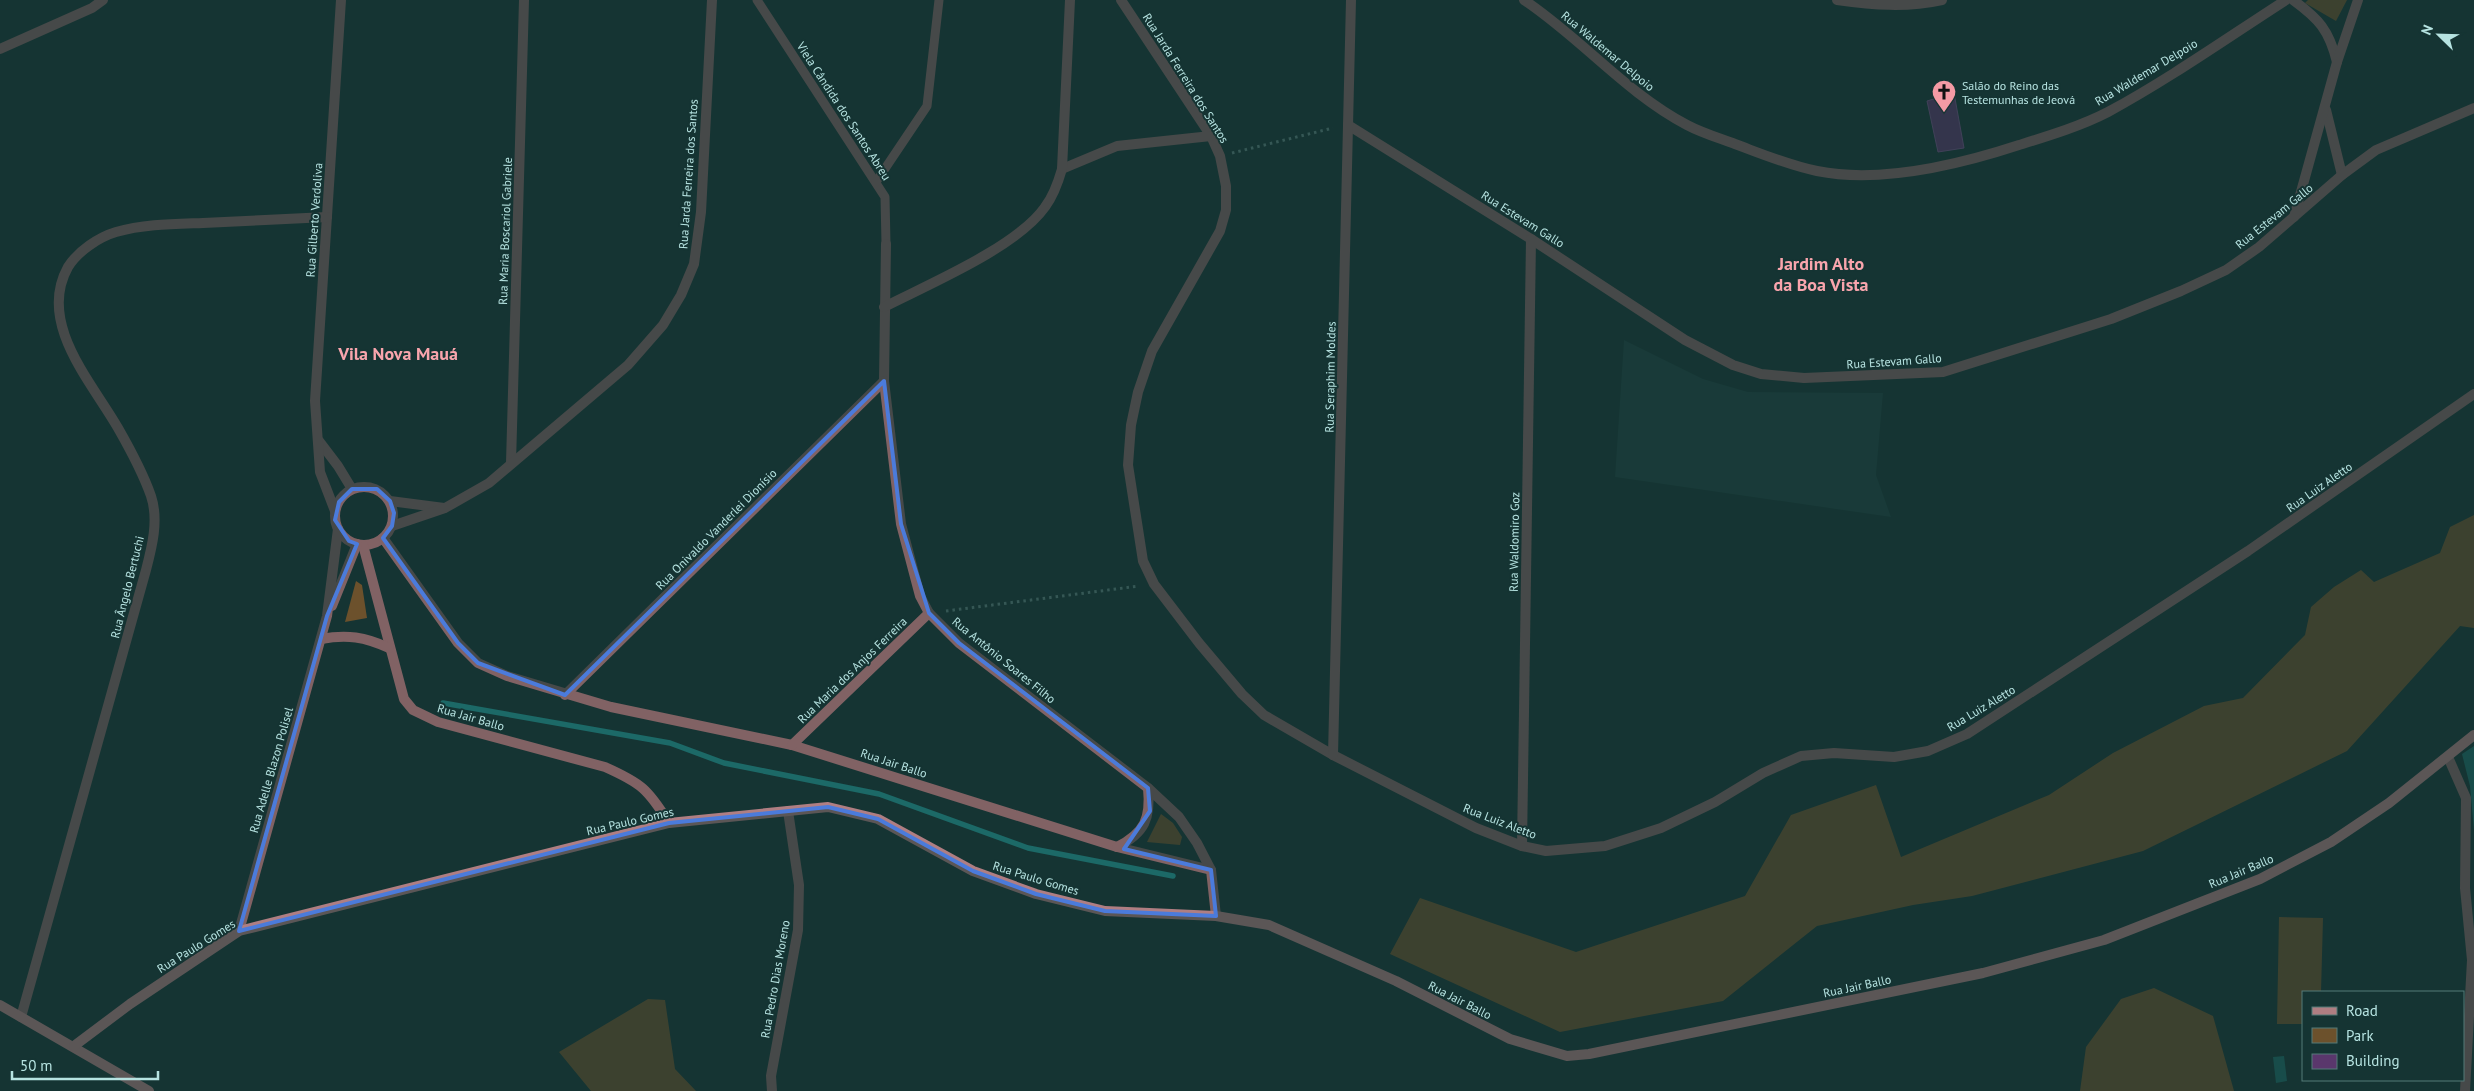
<svg xmlns="http://www.w3.org/2000/svg" width="2474" height="1091" font-family="'PT Sans',sans-serif">
<rect width="100%" height="100%" fill="#153433"/>
<polygon fill="#1d4140" points="1624,340 1703,379 1748,392 1883,393 1876,475 1891,517 1615,477"/>
<g fill="#6c512c">
<polygon points="2308,0 2347,0 2336,21 2305,3"/>
<polygon points="2474,515 2474,628 2460,626 2347,751 2143,851 1972,896 1913,905 1817,926 1723,1001 1560,1032 1390,954 1420,898 1576,952 1745,896 1791,815 1876,785 1901,857 2049,795 2113,753 2204,706 2243,698 2305,635 2311,607 2334,587 2361,570 2374,582 2440,553 2450,527"/>
<polygon points="356,581 362,585 367,618 345,622"/>
<polygon points="1161,814 1173,823 1182,837 1180,845 1147,842"/>
<polygon points="2279,917 2323,918 2321,992 2303,992 2303,1024 2277,1024"/>
<polygon points="2154,988 2213,1016 2234,1091 2080,1091 2086,1047 2121,999"/>
<polygon points="648,999 665,1000 675,1069 696,1091 591,1091 559,1052"/>
</g>
<g fill="#1c6967">
<polygon points="2474,746 2474,830 2470,786 2462,754"/>
<polygon points="2284,1056 2287,1081 2276,1083 2273,1057"/>
</g>
<g fill="none" stroke-linecap="round" stroke-linejoin="round">
<polyline stroke="#1c6967" stroke-width="5.5" points="443,703 670,743 724,763 879,794 1028,848 1173,876"/>
</g>
<polygon fill="#5a376c" stroke="#735086" points="1954,93 1964,148 1938,152 1927,101"/>
<g fill="none" stroke-linecap="round" stroke-linejoin="round">
<g stroke="#5b807e" stroke-width="3" stroke-dasharray="2.5 4" stroke-linecap="butt">
<polyline points="1232,153 1333,128"/>
<polyline points="946,611 1139,586"/>
</g>
<g stroke="#816264" stroke-width="9">
<polyline points="757,0 885,197 886,244"/>
<polyline points="876,182 927,106 939,0"/>
</g>
<g stroke="#816264" stroke-width="10">
<polyline points="1121,0 1211,136 1220,156 1226,186 1226,210 1220,231 1152,351 1138,392 1131,425 1128,465 1143,561 1154,584 1199,643 1242,694 1264,715 1333,755 1476,828 1522,846 1546,851 1605,846 1661,828 1715,802 1763,773 1801,756 1834,753 1894,757 1928,751 1967,734 2248,551 2474,394"/>
<path d="M1524 0C1581 38 1626 93 1687 125 1702 133 1719 138 1735 144 1762 154 1788 165 1817 171 1881 184 1958 165 2019 145 2048 136 2081 126 2108 112 2169 79 2227 38 2286 0"/>
<path d="M1837 0C1873 5 1906 8 1942 0"/>
<path d="M2293 0C2319 19 2329 30 2337 62"/>
<polyline points="0,49 92,8 103,0"/>
<polyline points="2326,110 2342,175"/>
<polyline points="1348,125 1531,239 1685,340 1733,365 1761,374 1804,378 1943,372 2111,319 2181,291 2226,270 2259,247 2342,175 2376,150 2474,108"/>
<polyline points="1062,169 1117,146 1211,136"/>
<polyline points="2294,217 2337,62 2358,0"/>
<polyline points="886,244 884,381 901,524 920,596 929,613 959,643 1148,788 1179,817 1197,843 1211,870 1216,916"/>
<path d="M884 307C929 284 1017 247 1045 207 1054 195 1058 183 1062 169L1070 0"/>
<polyline points="319,441 338,466 352,489"/>
<polyline points="511,463 524,0"/>
<circle cx="364" cy="516" r="29"/>
<polyline points="390,501 444,508"/>
<polyline points="335,511 320,472 315,401 341,0"/>
<polyline points="392,526 445,508 489,483 628,365 663,325 681,295 694,264 701,212 712,0"/>
<polyline points="383,538 458,643 478,663 507,676 611,707 792,745 1117,847 1211,870"/>
<path d="M363 545 404 699 413 710 438 722 605 767C641 783 648 789 669 823"/>
<polyline points="332,606 357,544"/>
<path d="M321 639C347 634 365 637 389 648"/>
<polyline points="565,695 884,381"/>
<polyline points="792,745 929,613"/>
<polyline points="1333,755 1351,0"/>
<polyline points="2448,757 2466,798 2465,888 2472,960 2465,1091"/>
<polyline points="1522,846 1531,239"/>
<path d="M1117 847C1145 833 1151 818 1148 788"/>
<polyline points="239,931 327,616 338,529"/>
<path d="M21 1017 146 570C152 547 159 520 151 496 143 473 130 449 118 428 91 381 37 323 68 267 78 251 99 237 116 232 144 224 174 224 203 223 244 221 286 219 327 217"/>
<polyline points="772,1091 771,1076 798,930 799,885 788,811"/>
</g>
<g stroke="#af7e82" stroke-width="10">
<polyline points="0,1005 149,1091"/>
<polyline points="74,1046 130,1004 239,931 669,823 828,807 878,819 973,871 1036,894 1105,911 1216,916 1269,925 1396,981 1510,1039 1567,1056 1589,1054 1983,973 2104,940 2260,879 2331,842 2389,803 2474,735"/>
</g>
</g>
<path d="M0 0H2474V1091H0ZM884 381 901 524 929 613 959 643 1148 788 1150 811 1124 849 1211 870 1216 916 1105 911 1036 894 973 871 878 819 828 807 669 823 239 931 327 616 357 544 349 541 335 520 339 502 352 489H377L390 501 394 513 392 526 383 538 458 643 478 663 565 695Z" fill="#153433" fill-opacity=".55" fill-rule="evenodd"/>
<path fill="none" stroke="#4b7bdb" stroke-width="4" stroke-linejoin="round" d="M884 381 901 524 929 613 959 643 1148 788 1150 811 1124 849 1211 870 1216 916 1105 911 1036 894 973 871 878 819 828 807 669 823 239 931 327 616 357 544 349 541 335 520 339 502 352 489H377L390 501 394 513 392 526 383 538 458 643 478 663 565 695Z"/>
<defs>
<symbol id="church-pin" viewBox="-11 -11 22 30"><path d="M0 17L-7.5 6A9.5 9.5 0 1 1 7.5 6Z" fill="#f49aa4" stroke="#153433"/><path d="M-1.2-6h2.4v3.5h3.3v2.4h-3.3V6h-2.4V-.1h-3.3v-2.4h3.3Z" fill="#111"/></symbol>
</defs>
<g fill-rule="evenodd">
<use href="#church-pin" x="1930" y="78" width="28" height="38"/>
</g>
<g text-anchor="middle" dominant-baseline="central" stroke-width="4" stroke-linejoin="round" paint-order="stroke">
<g font-size="12" fill="#b6e3e1" stroke="#153433">
<text transform="translate(1608 51) rotate(40)">Rua Waldemar Delpoio</text>
<text transform="translate(2146 72) rotate(-31)">Rua Waldemar Delpoio</text>
<text transform="translate(1186 78) rotate(58)">Rua Jarda Ferreira dos Santos</text>
<text transform="translate(844 111) rotate(57)">Viela Cândida dos Santos Abreu</text>
<text transform="translate(688 174) rotate(-86)">Rua Jarda Ferreira dos Santos</text>
<text transform="translate(2274 216) rotate(-39)">Rua Estevam Gallo</text>
<text transform="translate(1523 219) rotate(32)">Rua Estevam Gallo</text>
<text transform="translate(314 220) rotate(-86)">Rua Gilberto Verdoliva</text>
<text transform="translate(505 231) rotate(-88)">Rua Maria Boscariol Gabriele</text>
<text transform="translate(1894 361) rotate(-4)">Rua Estevam Gallo</text>
<text transform="translate(1330 377) rotate(-89)">Rua Seraphim Moldes</text>
<text transform="translate(2319 487) rotate(-35)">Rua Luiz Aletto</text>
<text transform="translate(716 529) rotate(-45)">Rua Onivaldo Vanderlei Dionísio</text>
<text transform="translate(1514 542) rotate(-89)">Rua Waldomiro Goz</text>
<text transform="translate(127 587) rotate(-76)">Rua Ângelo Bertuchi</text>
<text transform="translate(1004 660) rotate(39)">Rua Antônio Soares Filho</text>
<text transform="translate(852 670) rotate(-44)">Rua Maria dos Anjos Ferreira</text>
<text transform="translate(1981 708) rotate(-31)">Rua Luiz Aletto</text>
<text transform="translate(471 717) rotate(16)">Rua Jair Ballo</text>
<text transform="translate(894 763) rotate(18)">Rua Jair Ballo</text>
<text transform="translate(271 770) rotate(-74)">Rua Adelle Blazon Polisel</text>
<text transform="translate(630 821) rotate(-13)">Rua Paulo Gomes</text>
<text transform="translate(1500 821) rotate(21)">Rua Luiz Aletto</text>
<text transform="translate(2241 871) rotate(-23)">Rua Jair Ballo</text>
<text transform="translate(1036 878) rotate(17)">Rua Paulo Gomes</text>
<text transform="translate(196 946) rotate(-32)">Rua Paulo Gomes</text>
<text transform="translate(775 979) rotate(-80)">Rua Pedro Dias Moreno</text>
<text transform="translate(1857 986) rotate(-12)">Rua Jair Ballo</text>
<text transform="translate(1460 1000) rotate(27)">Rua Jair Ballo</text>
</g>
<g font-size="12" fill="#b6e3e1" stroke="#153433" text-anchor="start">
<text x="1962" y="85">Salão do Reino das<tspan x="1962" dy="14">Testemunhas de Jeová</tspan></text>
</g>
<g font-size="18" font-weight="bold" fill="#f9a5ad" stroke="#153433">
<text x="1821" y="263">Jardim Alto<tspan x="1821" dy="21">da Boa Vista</tspan></text>
<text x="398" y="353">Vila Nova Mauá</text>
</g>
</g>
<rect x="2302" y="991" width="162" height="90" fill="#153433" stroke="#557a79"/>
<rect x="2312" y="1007" width="25" height="8" fill="#af7e82" stroke="#557a79"/>
<text x="2346" y="1016" font-size="15" fill="#b6e3e1">Road</text>
<rect x="2312" y="1028" width="25" height="15" fill="#6c512c" stroke="#557a79"/>
<text x="2346" y="1041" font-size="15" fill="#b6e3e1">Park</text>
<rect x="2312" y="1054" width="25" height="15" fill="#5a376c" stroke="#557a79"/>
<text x="2346" y="1066" font-size="15" fill="#b6e3e1">Building</text>
<g transform="translate(2439 35) rotate(293)" stroke="#153433" stroke-width="4" paint-order="stroke">
<path d="M0-4L9 19L0 12L-9 19Z" fill="#b6e3e1"/>
<text y="-8" font-size="14" font-weight="bold" text-anchor="middle" fill="#b6e3e1">N</text>
</g>
<path d="M12 1071v8h146v-8" fill="none" stroke="#b6e3e1" stroke-width="2.5"/>
<text x="20" y="1071" font-size="15" fill="#b6e3e1" stroke="#153433" stroke-width="4" paint-order="stroke">50 m</text>
</svg>
